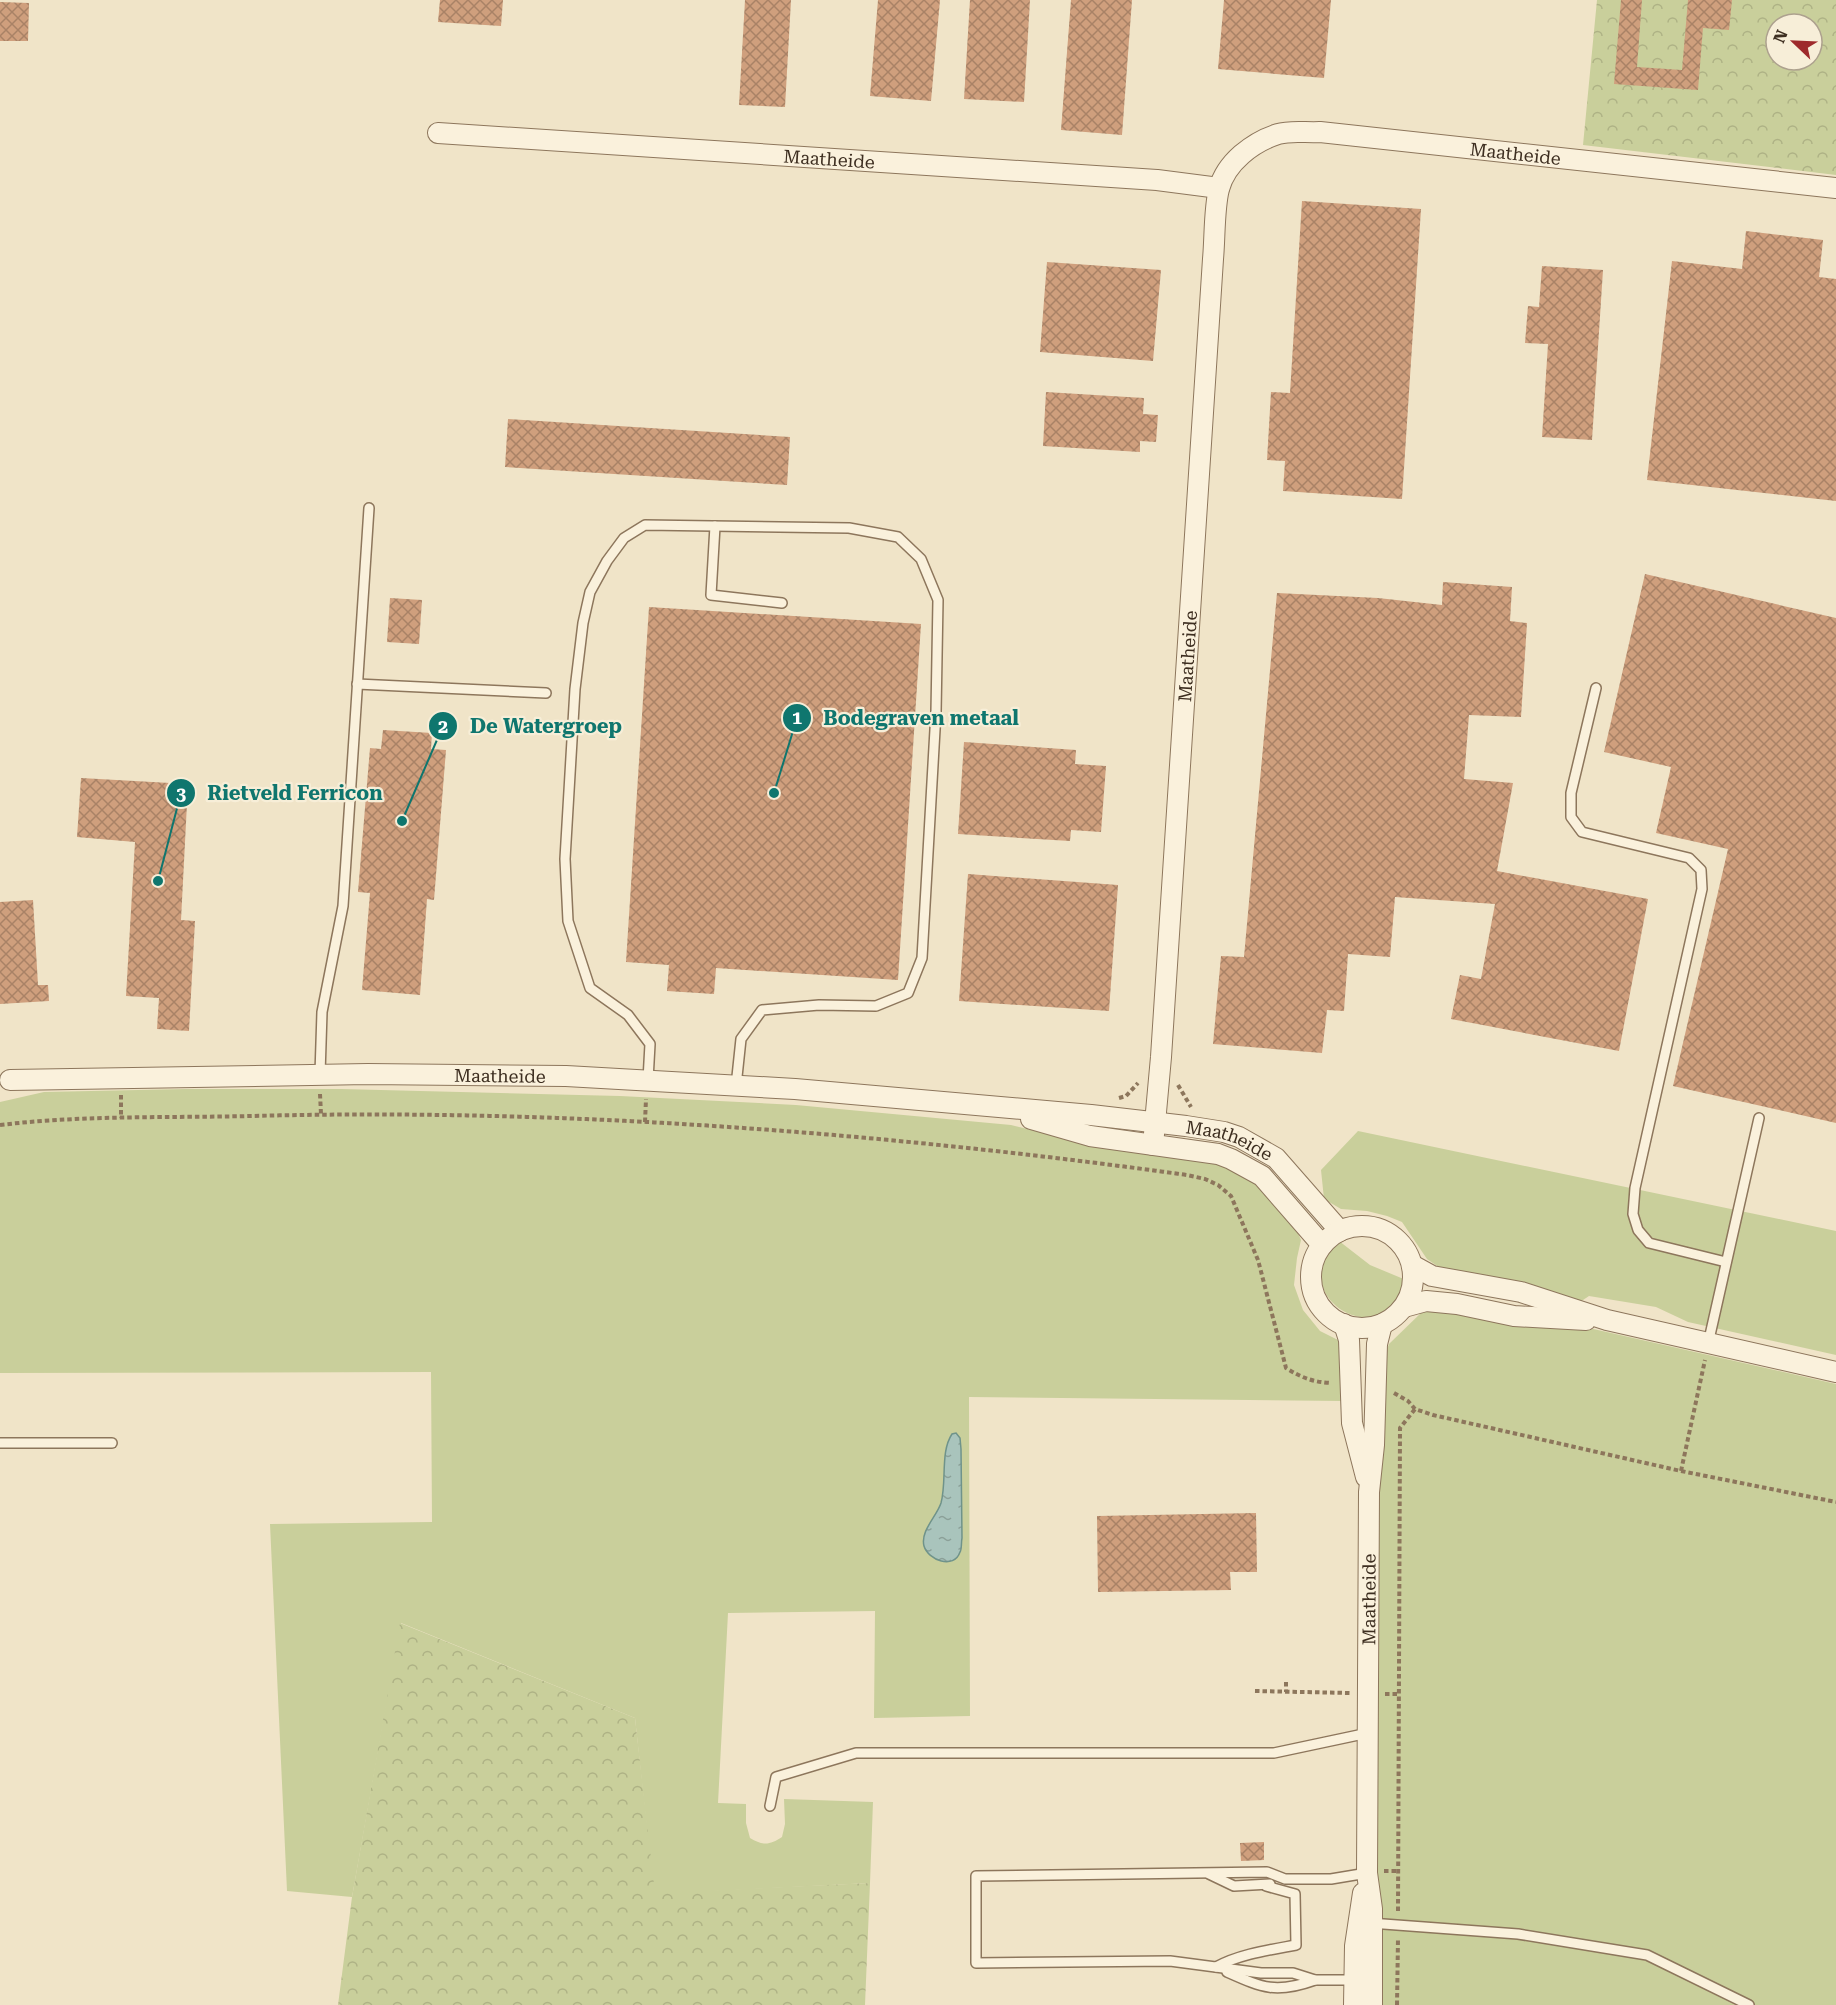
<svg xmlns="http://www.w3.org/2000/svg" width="1836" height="2005" font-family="'Roboto Serif',serif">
<defs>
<pattern id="forest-crowns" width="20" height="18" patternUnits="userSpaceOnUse" patternTransform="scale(1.5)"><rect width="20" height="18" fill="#c9cf9b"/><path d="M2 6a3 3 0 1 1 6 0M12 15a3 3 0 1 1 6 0" fill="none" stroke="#aeb285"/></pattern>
<pattern id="water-ripples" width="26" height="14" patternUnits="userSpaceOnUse" patternTransform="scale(1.5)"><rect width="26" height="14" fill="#a9c4bc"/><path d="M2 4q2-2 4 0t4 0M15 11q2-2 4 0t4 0" fill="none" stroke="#8ba098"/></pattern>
<pattern id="building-cross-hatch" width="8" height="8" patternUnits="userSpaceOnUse" patternTransform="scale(1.5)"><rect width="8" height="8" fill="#cf9f7d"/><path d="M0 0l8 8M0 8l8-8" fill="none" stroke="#a98266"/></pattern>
</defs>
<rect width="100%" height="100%" fill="#f0e4c8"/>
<g fill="#c9cf9b">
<path d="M185 1089H341L620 1096 796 1105 1011 1125 1089 1144 1223 1161 1258 1181 1294 1224 1301 1240 1297 1258 1294 1285 1303 1310 1320 1331 1344 1343 1343 1401 969 1397 970 1716 874 1718 875 1611 728 1613 718 1803 746 1804V1823L750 1838C763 1846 770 1845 782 1837L785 1824 784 1799 873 1802 870 1883 654 1894 635 1718 401 1623 352 1897 287 1891 270 1524 432 1522 431 1372 0 1373V1102L44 1092Z"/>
<polygon points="1358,1131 1836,1231 1836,1355 1688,1322 1656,1307 1589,1296 1580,1302 1443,1270 1427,1259 1402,1222 1387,1216 1367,1211 1341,1209 1324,1199 1321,1170"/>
<path d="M1339 1241 1370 1265 1406 1280C1393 1358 1278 1300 1339 1241Z"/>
<polygon points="1424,1310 1589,1328 1836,1384 1836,2005 1378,2005 1378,1411 1381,1366 1389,1344"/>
</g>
<g fill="url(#forest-crowns)" fill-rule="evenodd">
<path d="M1597 0H1836V175L1583 145ZM1776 24H1812V60H1776Z"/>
<polygon points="400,1623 635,1718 655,1893 870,1883 865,2005 338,2005 352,1897"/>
</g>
<path fill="url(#water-ripples)" stroke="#6f938a" stroke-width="1.5" d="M956 1433 960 1438 961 1449 962 1538C961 1543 962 1549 960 1552 954 1570 928 1560 924 1546 920 1531 937 1516 941 1503 947 1481 940 1452 952 1434Z"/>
<g fill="url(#building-cross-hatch)">
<polygon points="440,0 503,0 501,26 438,22"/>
<polygon points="745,0 791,0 785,107 739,105"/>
<polygon points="878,0 940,0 931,101 870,96"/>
<polygon points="970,0 1030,0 1024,102 964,99"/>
<polygon points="1071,0 1132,0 1122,135 1061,130"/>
<polygon points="1224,0 1331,0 1324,78 1218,69"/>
<polygon points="1621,0 1642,0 1637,67 1682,70 1688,0 1732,0 1729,30 1703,28 1698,90 1614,84"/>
<polygon points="0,2 29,3 28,41 0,41"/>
<polygon points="1302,201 1421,209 1402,499 1283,491 1285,461 1267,460 1271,392 1290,393"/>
<polygon points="1746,231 1823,240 1819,277 1836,279 1836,501 1647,480 1672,261 1742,269"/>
<polygon points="1047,262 1161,270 1153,361 1040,352"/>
<polygon points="1542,266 1603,270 1592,440 1542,437 1548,344 1525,343 1528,306 1539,307"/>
<polygon points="1046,392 1144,398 1143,414 1158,415 1156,442 1140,441 1140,452 1043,446"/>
<polygon points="508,419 790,437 787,485 505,467"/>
<polygon points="1645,574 1836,618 1836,1123 1673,1086 1728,849 1656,833 1671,767 1604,752"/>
<polygon points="1443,582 1512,587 1510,621 1527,623 1521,717 1469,715 1464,779 1513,783 1497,871 1648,899 1619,1051 1451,1019 1460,975 1481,979 1495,904 1395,897 1390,957 1348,954 1344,1011 1327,1010 1322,1053 1213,1044 1221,956 1244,957 1277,593 1378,598 1442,605"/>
<polygon points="390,598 422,600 419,644 387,642"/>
<polygon points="649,607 921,624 898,980 716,968 714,994 667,991 669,965 626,962"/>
<polygon points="383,730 432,733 431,749 446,750 434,900 427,899 420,995 362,990 370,893 358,892 370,748 381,749"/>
<polygon points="964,742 1076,750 1075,764 1106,766 1101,832 1071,830 1070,841 958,834"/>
<polygon points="81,778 188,784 181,920 195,921 189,1031 157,1029 159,998 126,996 135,842 77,837"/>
<polygon points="968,874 1118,885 1109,1011 959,1001"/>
<polygon points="33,900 38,985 48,985 49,1001 0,1004 0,902"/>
<polygon points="1256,1513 1257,1572 1230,1572 1231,1590 1098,1592 1097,1516"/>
<polygon points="1264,1842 1264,1860 1241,1861 1240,1843"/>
</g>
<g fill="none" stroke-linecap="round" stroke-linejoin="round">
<defs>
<g id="lane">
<polyline points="715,526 711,595 782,603"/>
<polyline points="357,684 546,693"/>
<polyline points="1596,688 1571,793 1571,817 1582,832 1689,858 1701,870 1702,889 1635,1188 1633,1214 1638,1230 1649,1243 1726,1262"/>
<polyline points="320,1074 322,1012 343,906 369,508"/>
<polyline points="648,1080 650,1044 628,1015 590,988 568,921 565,859 575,689 583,623 590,592 607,561 624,538 645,525 849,528 898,537 921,559 938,600 936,712 922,958 908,993 876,1006 819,1005 762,1010 741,1039 736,1086"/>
<polyline points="1708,1344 1759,1118"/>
<polyline points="0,1443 112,1443"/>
<polyline points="770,1806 776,1777 856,1753 1274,1753 1368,1733"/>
<polyline points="1209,1874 1234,1886 1270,1884"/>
<polyline points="1370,1923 1518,1934 1647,1955 1749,2005"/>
<path d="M1216 1967C1240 1954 1269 1950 1296 1945L1295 1894 1266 1886"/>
<path d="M1227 1972C1263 1988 1276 1994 1315 1980"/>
<polyline points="1357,1980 1315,1980 1293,1973 1261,1973 1170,1961 976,1963 976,1876 1267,1872 1285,1879 1331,1879 1367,1873"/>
</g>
<g id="street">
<path id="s1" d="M438 133 1157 180 1219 188"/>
<path id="s2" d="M10 1080 368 1074 566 1076 795 1089 1091 1115 1186 1126 1224 1132 1239 1137 1276 1158 1340 1231"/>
<polyline points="1031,1119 1090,1136 1218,1154 1231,1159 1262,1176 1322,1245"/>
<path id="s3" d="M1153 1145 1161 1057 1213 259C1215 238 1214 208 1219 189 1226 162 1253 142 1278 134 1291 130 1307 133 1320 132L1836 188"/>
<circle cx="1362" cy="1277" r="51"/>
<polyline points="1412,1265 1432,1276 1521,1292 1607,1320 1836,1372"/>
<polyline points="1404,1307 1426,1301 1457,1304 1514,1316 1586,1320"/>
<polyline points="1344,1324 1349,1340 1352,1423 1366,1477"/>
<polyline points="1354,2005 1355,1946 1363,1893"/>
<path id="s4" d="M1372 2005V1909L1367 1873 1369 1492 1374 1445 1377 1344 1382 1324"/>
</g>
</defs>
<use href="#lane" stroke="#8d765c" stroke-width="12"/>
<use href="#street" stroke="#8d765c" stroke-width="22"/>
<g stroke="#8d765c" stroke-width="4" stroke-dasharray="4.5 3" stroke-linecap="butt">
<polyline points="1178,1085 1191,1107"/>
<polyline points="320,1094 321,1114"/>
<polyline points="121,1095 121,1118"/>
<polyline points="1119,1098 1126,1096 1138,1083"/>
<polyline points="645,1122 646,1099"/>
<path d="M0 1125C83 1115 168 1118 251 1116 564 1108 877 1132 1187 1175L1205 1179 1218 1185 1231 1196 1258 1260 1286 1368C1302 1378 1313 1382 1331 1383"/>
<polyline points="1394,1393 1408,1401 1415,1409 1433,1415 1681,1471 1836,1502"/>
<polyline points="1681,1471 1705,1360"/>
<polyline points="1286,1682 1286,1692"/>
<polyline points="1255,1691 1350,1693"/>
<polyline points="1385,1694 1399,1694"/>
<polyline points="1384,1871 1398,1871"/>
<polyline points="1398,1911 1400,1428 1415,1409"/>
<polyline points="1397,2005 1398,1939"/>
</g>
<use href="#lane" stroke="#faf1dc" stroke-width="9"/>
<use href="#street" stroke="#faf1dc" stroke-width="20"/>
</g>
<g text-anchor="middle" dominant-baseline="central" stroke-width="4.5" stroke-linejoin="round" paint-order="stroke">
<g font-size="18" fill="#3d2e20" stroke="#f7eed8">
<text stroke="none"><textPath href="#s3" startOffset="1281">Maatheide</textPath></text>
<text stroke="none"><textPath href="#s1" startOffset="392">Maatheide</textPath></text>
<text stroke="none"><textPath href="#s3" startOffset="490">Maatheide</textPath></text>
<text stroke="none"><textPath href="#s2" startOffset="490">Maatheide</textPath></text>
<text stroke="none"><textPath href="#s2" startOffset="1224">Maatheide</textPath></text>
<text stroke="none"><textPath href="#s4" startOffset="406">Maatheide</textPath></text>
</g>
</g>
<path fill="none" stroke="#0f766e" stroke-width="2" d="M774 793L797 718M402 821L443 726M158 881L181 793"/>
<g fill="#0f766e" stroke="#f7eed8" stroke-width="2">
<circle cx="774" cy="793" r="6"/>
<circle cx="402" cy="821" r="6"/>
<circle cx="158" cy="881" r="6"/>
<circle cx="797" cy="718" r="15"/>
<circle cx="443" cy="726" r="15"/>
<circle cx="181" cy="793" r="15"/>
</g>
<g font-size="18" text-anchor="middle" font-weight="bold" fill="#fff">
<text x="797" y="724">1</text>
<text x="443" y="733">2</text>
<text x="181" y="800">3</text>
</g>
<g font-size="20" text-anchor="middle" font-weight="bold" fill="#0f766e" stroke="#f7eed8" stroke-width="4.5" stroke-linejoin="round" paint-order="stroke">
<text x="921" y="725">Bodegraven metaal</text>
<text x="546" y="733">De Watergroep</text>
<text x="295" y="800">Rietveld Ferricon</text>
</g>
<g transform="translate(1794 42) rotate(293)"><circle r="28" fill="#f7eed8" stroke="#ada18e" stroke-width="1.5"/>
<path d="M0-4.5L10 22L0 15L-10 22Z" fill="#9e2a2b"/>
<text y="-9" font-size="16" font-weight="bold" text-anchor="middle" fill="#3d2e20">N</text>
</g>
</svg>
